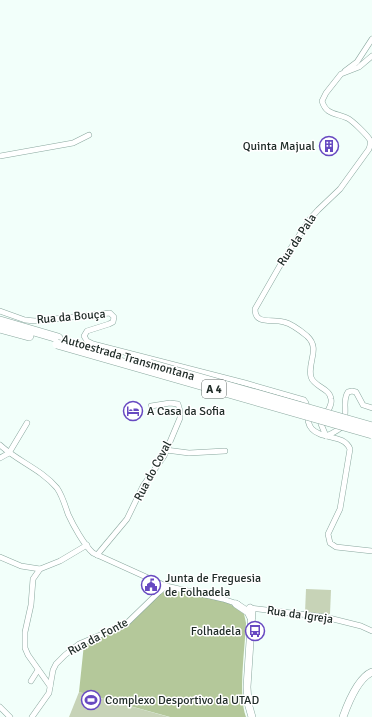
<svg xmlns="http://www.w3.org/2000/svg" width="372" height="717" font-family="Signika,sans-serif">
<rect width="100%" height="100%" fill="#f2fffa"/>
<g fill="#c7d3b7">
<polygon points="306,589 331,590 330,614 305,613"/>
<polygon points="79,692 169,717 69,717"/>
</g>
<path fill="#b4c89a" d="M168 590 221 600 230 604 244 614 246 623C245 649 238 694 246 717H170L79 692 84 644 126 627 158 595Z"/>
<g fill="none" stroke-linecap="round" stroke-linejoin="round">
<defs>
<g id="street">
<polyline points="345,71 357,62 372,39"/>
<polyline points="0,156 73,143 89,135"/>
<path d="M0 311 25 320 35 321 110 313 114 317 113 322 109 324 87 331 84 336 87 341 93 344 245 383 304 400C311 407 304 421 312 429 322 440 344 434 350 449L340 509 328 534 330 543 336 547 372 551"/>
<path d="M326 436 321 424C323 416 333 407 331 399 330 388 314 387 311 377 307 362 321 349 307 336 301 331 292 324 284 322 273 318 255 326 255 309L282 262 309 220 318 210 340 189 369 149C370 146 371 143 370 140 367 135 352 120 347 118 336 113 326 115 322 101L326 93 341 74 359 67 372 56"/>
<path d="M326 436C345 428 346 425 345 405 345 400 345 396 348 392L352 391 356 392 363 405 372 408"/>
<path d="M0 445C17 461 41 469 57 488 62 495 65 505 68 514 73 525 84 545 93 553L166 586 223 599 238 604"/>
<polyline points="166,450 189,453 225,451"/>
<polyline points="0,458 9,453 27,423"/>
<polyline points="97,555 127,519 143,486 164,456 180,418 180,411 178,404 170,403 151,406"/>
<polyline points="0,557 21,566 40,569"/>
<polyline points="250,608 325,617 361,626 372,631"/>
<polyline points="31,681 38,670"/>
<polyline points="50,686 28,655 25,648 25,632 31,605 33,579 40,569 60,561 87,545"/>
<polyline points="0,707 10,717"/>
<polyline points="32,717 49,693 53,670 56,664 65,655 79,644 126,624 159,592 166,586"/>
</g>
<g id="secondary">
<polyline points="236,604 248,612 251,618"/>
<polyline points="250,608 252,611 247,687 248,703 252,717"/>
<path d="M343 717C348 703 358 678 372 672"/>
</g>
<g id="highway">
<polyline points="0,321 58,338"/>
<polyline points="0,328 29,336"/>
</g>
</defs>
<use href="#street" stroke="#89a79e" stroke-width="6"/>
<use href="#secondary" stroke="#89a79e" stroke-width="8"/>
<use href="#highway" stroke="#89a79e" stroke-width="10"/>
<use href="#street" stroke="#fff" stroke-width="5"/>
<use href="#secondary" stroke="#fff" stroke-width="7"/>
<use href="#highway" stroke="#fff" stroke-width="9"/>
<defs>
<g id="highway-bridge">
<polyline points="57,344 372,434"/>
<polyline points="150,364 372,427"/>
</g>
</defs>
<use href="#highway-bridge" stroke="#89a79e" stroke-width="10" stroke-linecap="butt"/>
<use href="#highway-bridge" stroke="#fff" stroke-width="9"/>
</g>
<defs>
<symbol id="building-ring" viewBox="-11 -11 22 22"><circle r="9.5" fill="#fff" stroke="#6749c1" stroke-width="1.5"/><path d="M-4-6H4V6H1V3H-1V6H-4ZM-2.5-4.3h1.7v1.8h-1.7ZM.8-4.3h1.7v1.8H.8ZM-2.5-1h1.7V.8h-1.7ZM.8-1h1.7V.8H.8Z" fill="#6749c1"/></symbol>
<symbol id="hotel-ring" viewBox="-11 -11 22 22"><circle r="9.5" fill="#fff" stroke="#6749c1" stroke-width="1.5"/><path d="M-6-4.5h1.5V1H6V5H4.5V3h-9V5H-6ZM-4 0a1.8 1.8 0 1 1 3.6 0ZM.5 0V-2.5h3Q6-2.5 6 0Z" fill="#6749c1"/></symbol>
<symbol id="civic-ring" viewBox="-11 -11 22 22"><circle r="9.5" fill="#fff" stroke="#6749c1" stroke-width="1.5"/><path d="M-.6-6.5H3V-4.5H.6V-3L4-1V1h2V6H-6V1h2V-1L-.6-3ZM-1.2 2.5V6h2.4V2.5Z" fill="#6749c1"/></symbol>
<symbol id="bus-ring" viewBox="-11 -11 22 22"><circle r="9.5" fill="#fff" stroke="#6749c1" stroke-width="1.5"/><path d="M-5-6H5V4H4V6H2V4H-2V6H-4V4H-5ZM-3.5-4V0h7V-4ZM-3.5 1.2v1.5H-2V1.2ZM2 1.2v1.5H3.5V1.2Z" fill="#6749c1"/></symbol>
<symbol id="stadium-ring" viewBox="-11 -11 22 22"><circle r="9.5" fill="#fff" stroke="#6749c1" stroke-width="1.5"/><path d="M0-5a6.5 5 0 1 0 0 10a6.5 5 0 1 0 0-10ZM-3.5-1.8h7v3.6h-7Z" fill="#6749c1"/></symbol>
</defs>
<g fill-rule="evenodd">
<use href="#building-ring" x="318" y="135" width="22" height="22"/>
<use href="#hotel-ring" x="122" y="400" width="22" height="22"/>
<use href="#civic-ring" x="140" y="574" width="22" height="22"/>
<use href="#bus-ring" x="244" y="620" width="22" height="22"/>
<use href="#stadium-ring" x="80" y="689" width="22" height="22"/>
</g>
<g text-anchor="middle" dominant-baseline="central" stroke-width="3" stroke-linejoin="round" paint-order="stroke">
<rect fill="#fff" stroke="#636b68" stroke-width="1" x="202" y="380" width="24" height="18" rx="3"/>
<g font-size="11" font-weight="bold" fill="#202c28">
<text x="214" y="389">A 4</text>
</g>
<g font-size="12" fill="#202c28" stroke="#fff" text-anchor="start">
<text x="315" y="146" text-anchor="end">Quinta Majual</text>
<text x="147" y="411">A Casa da Sofia</text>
<text x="165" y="578">Junta de Freguesia<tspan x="165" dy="14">de Folhadela</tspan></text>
<text x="241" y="631" text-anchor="end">Folhadela</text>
<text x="105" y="700">Complexo Desportivo da UTAD</text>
</g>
<g font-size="12" fill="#202c28" stroke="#fff">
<text transform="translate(297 240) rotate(-56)">Rua da Pala</text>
<text transform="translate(71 317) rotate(-5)">Rua da Bouça</text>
<text transform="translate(128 358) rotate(16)">Autoestrada Transmontana</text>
<text transform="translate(153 471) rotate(-62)">Rua do Coval</text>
<text transform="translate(300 615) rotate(8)">Rua da Igreja</text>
<text transform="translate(98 637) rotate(-28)">Rua da Fonte</text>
</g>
</g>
</svg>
